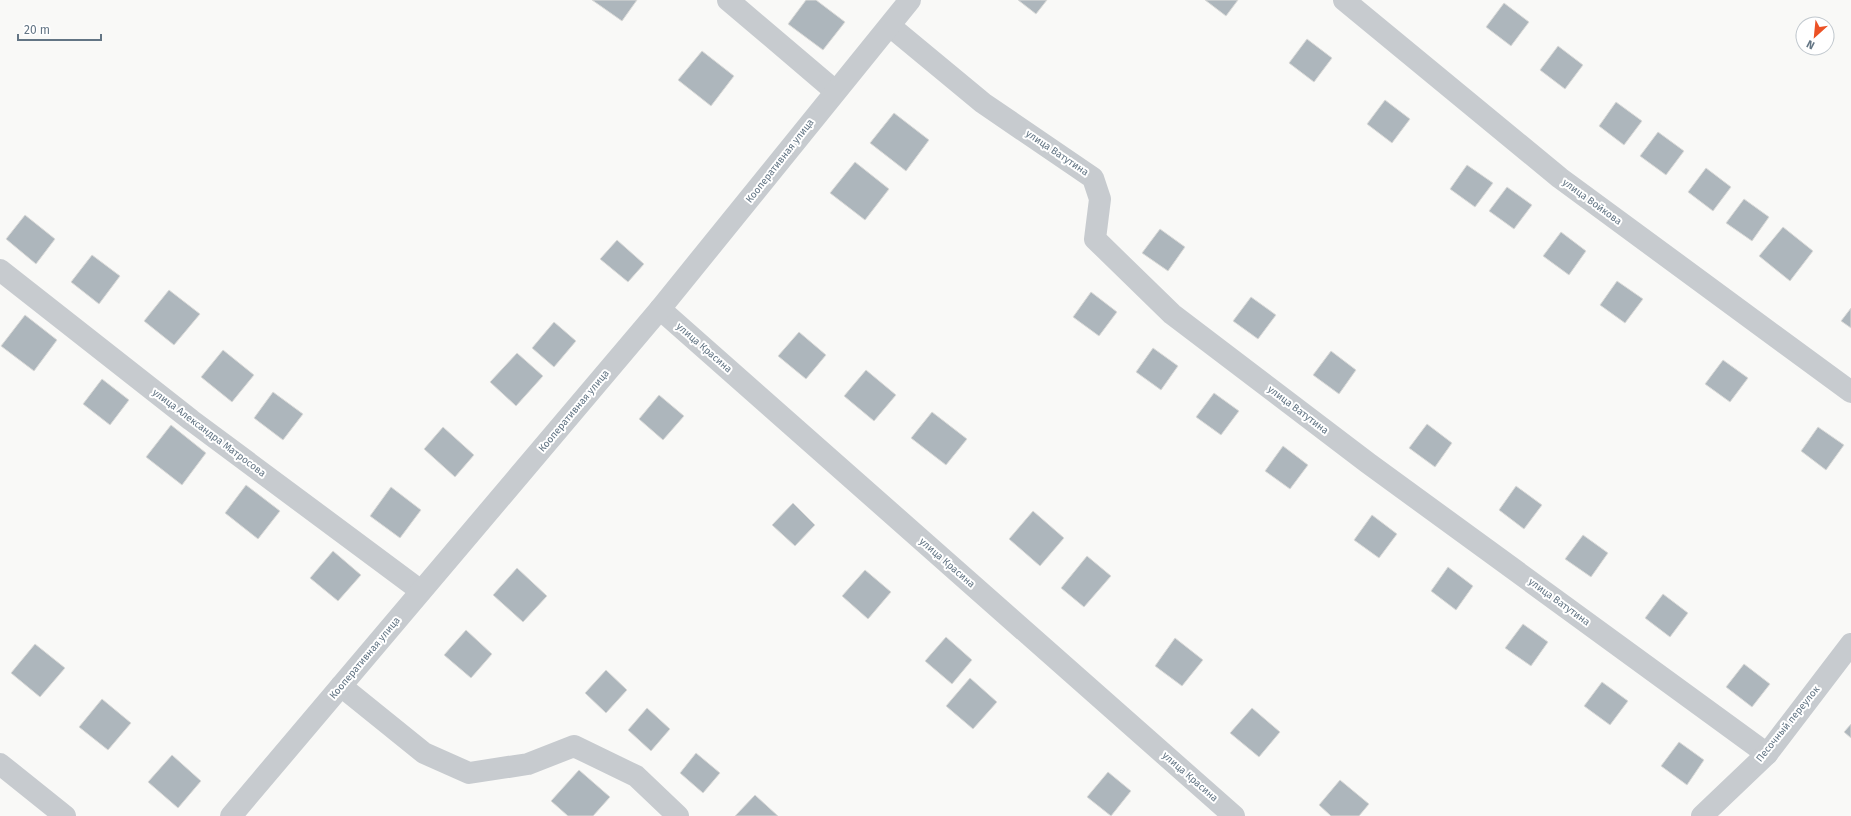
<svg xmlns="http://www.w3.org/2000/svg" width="1851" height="816" font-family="'Fira Sans',sans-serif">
<rect width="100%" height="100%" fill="#f9f9f7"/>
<g fill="#adb6bc" stroke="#dbdbd9">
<polygon points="592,0 637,0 622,21"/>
<polygon points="806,0 816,0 845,22 823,50 788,24"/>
<polygon points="1018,0 1047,0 1036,14"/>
<polygon points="1205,0 1238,0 1226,16"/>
<polygon points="1504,3 1529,22 1511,46 1486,27"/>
<polygon points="1307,39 1332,58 1314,82 1289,63"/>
<polygon points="1558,46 1583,65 1565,89 1540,70"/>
<polygon points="702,51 734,76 711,106 678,80"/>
<polygon points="1385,100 1410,119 1392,143 1367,124"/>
<polygon points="1616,102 1642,121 1624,145 1599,126"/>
<polygon points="894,113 929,140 906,171 870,143"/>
<polygon points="1658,132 1684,151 1666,175 1640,156"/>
<polygon points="855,162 889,189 865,220 830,193"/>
<polygon points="1467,165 1493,183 1475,207 1450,189"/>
<polygon points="1706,168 1731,187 1713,211 1688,192"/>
<polygon points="1507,187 1532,205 1514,229 1489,211"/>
<polygon points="1744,199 1769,217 1752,241 1726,223"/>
<polygon points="25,215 55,239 36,264 6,239"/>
<polygon points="1783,227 1813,251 1790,281 1759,256"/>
<polygon points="1160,229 1185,247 1168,271 1142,253"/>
<polygon points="1561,232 1586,251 1569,275 1543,256"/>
<polygon points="617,240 644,264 628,282 600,259"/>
<polygon points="92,255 120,276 99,304 71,282"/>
<polygon points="1617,281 1643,299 1625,323 1600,305"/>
<polygon points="169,290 200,314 174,345 144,321"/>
<polygon points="1091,292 1117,312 1099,336 1073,317"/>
<polygon points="1251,297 1276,315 1258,339 1233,321"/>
<polygon points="1851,308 1851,328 1841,321"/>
<polygon points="25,315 57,340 34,371 1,346"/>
<polygon points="554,322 576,341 554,367 532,348"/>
<polygon points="799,332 826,355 806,379 778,356"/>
<polygon points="1153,348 1178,366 1161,390 1136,372"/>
<polygon points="223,350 254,375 232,402 201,377"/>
<polygon points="1331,351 1356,370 1339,394 1313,375"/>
<polygon points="517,353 543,376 516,406 490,382"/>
<polygon points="1723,360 1748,378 1730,402 1705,384"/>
<polygon points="866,370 896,395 874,421 844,396"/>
<polygon points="102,379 129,400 110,425 83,404"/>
<polygon points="273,392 303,414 283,440 254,418"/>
<polygon points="1214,393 1239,411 1221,435 1196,417"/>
<polygon points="659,395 684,416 663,440 639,419"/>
<polygon points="932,412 967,439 946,465 911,438"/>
<polygon points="1427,424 1452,443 1435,467 1409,448"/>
<polygon points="171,425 206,453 182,485 146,457"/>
<polygon points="443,427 474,455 455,477 424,449"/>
<polygon points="1818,427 1844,445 1826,470 1801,451"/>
<polygon points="1283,446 1308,465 1290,489 1265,471"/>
<polygon points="246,485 280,511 258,539 225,513"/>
<polygon points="1516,486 1542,505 1524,529 1499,510"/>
<polygon points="391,487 421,510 400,538 370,516"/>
<polygon points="793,503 815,525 795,546 772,525"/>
<polygon points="1033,511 1064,538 1040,566 1009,539"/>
<polygon points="1372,515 1397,534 1379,558 1354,540"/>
<polygon points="1583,535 1608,553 1591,577 1565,559"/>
<polygon points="333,551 361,575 338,601 310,578"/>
<polygon points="1087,556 1111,576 1084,607 1061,588"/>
<polygon points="1448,567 1473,586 1456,610 1431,591"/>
<polygon points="517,568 547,596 523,622 493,595"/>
<polygon points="865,570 891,592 868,619 842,596"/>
<polygon points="1663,594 1688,613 1670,637 1645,618"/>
<polygon points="1523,624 1548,642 1531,666 1505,648"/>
<polygon points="466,630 492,654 471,678 444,655"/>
<polygon points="946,637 972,660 952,684 925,661"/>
<polygon points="1175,638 1203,660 1182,686 1155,666"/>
<polygon points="35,644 65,668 40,697 11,673"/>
<polygon points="1744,664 1770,684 1752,707 1726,687"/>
<polygon points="606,670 627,690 606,713 585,693"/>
<polygon points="970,678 997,702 973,729 946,706"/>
<polygon points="1602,682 1628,701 1610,725 1584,706"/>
<polygon points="102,699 131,723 108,750 79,727"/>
<polygon points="647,708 670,729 651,751 628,730"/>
<polygon points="1252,708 1280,732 1259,757 1230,733"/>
<polygon points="1851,724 1851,738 1844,732"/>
<polygon points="1679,742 1704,760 1687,785 1661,766"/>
<polygon points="696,753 720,773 703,793 680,773"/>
<polygon points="172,755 201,781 178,808 148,782"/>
<polygon points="579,770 610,797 593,816 568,816 551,801"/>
<polygon points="1108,772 1131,791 1111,816 1087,797"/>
<polygon points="1340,780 1369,804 1359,816 1331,816 1319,805"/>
<polygon points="755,795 778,816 735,816"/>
</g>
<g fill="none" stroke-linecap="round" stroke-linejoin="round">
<g stroke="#c7cbcf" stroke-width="22">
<polyline points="728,0 835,91"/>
<polyline points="1344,0 1560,178 1851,392"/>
<polyline points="890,26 983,103 1093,178 1100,199 1095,239 1172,314 1368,463 1767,754"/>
<polyline points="0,270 191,420 421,591"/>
<polyline points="660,309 1234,816"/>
<polyline points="341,686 424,753 469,773 528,764 574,746 636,776 678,816"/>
<polyline points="0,764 65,816"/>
<polyline points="231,816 660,309 910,0"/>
<polyline points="1702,816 1767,754 1851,644"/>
</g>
</g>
<g text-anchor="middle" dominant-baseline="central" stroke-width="4" stroke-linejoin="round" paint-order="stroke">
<g font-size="10" fill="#637584" stroke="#fff">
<text transform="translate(1057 153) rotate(34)">улица Ватутина</text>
<text transform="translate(780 161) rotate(-52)">Кооперативная улица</text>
<text transform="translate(1592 202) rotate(36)">улица Войкова</text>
<text transform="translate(704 348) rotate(41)">улица Красина</text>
<text transform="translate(1298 410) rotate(37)">улица Ватутина</text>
<text transform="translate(574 411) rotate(-50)">Кооперативная улица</text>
<text transform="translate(209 433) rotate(37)">улица Александра Матросова</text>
<text transform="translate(947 563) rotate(41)">улица Красина</text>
<text transform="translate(1559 602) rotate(36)">улица Ватутина</text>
<text transform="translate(365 658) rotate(-50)">Кооперативная улица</text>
<text transform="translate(1788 724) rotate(-51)">Песочный переулок</text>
<text transform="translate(1190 777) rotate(41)">улица Красина</text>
</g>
</g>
<g transform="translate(1815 36) rotate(207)"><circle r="19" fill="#ffffff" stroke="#c1c8ce"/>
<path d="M0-3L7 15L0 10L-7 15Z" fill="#ec5125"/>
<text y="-6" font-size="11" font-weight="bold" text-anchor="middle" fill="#637584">N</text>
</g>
<path d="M18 34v6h83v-6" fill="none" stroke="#637584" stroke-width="2"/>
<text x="24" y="34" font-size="12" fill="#637584" stroke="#ffffff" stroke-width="3" paint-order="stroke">20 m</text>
</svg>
